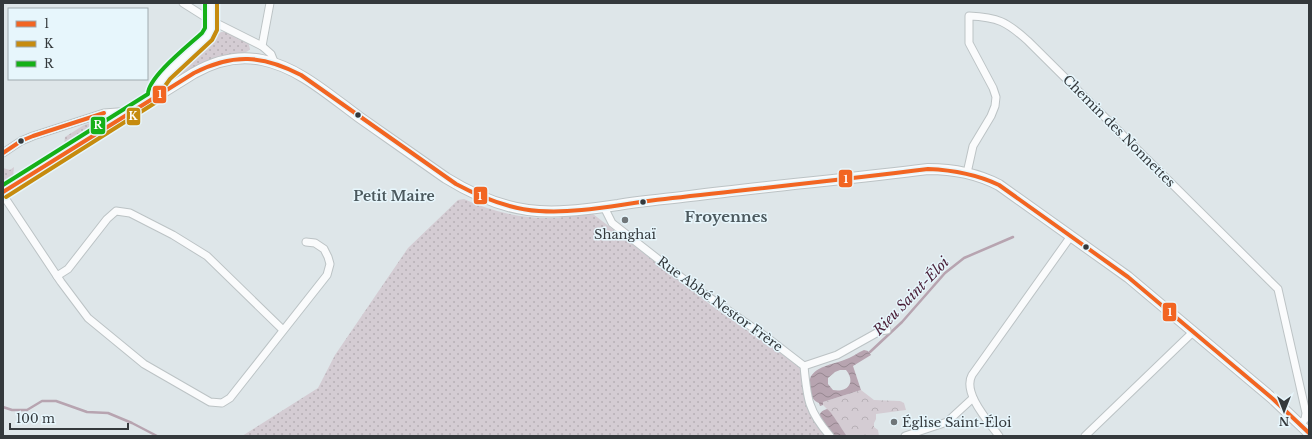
<svg xmlns="http://www.w3.org/2000/svg" width="1312" height="439" font-family="'Libre Baskerville',serif">
<defs>
<pattern id="grass-dots" width="8" height="8" patternUnits="userSpaceOnUse"><rect width="8" height="8" fill="#d4ccd3"/><path d="M2 2h.1M6 6h.1" fill="none" stroke="#b7b0b6" stroke-width="1.8" stroke-linecap="round"/></pattern>
<pattern id="forest-crowns" width="20" height="18" patternUnits="userSpaceOnUse"><rect width="20" height="18" fill="#d4ccd3"/><path d="M2 6a3 3 0 1 1 6 0M12 15a3 3 0 1 1 6 0" fill="none" stroke="#b7b0b6"/></pattern>
<pattern id="water-waves" width="16" height="10" patternUnits="userSpaceOnUse"><rect width="16" height="10" fill="#b7a4b0"/><path d="M0 5q4-4 8 0t8 0" fill="none" stroke="#968790"/></pattern>
</defs>
<rect width="100%" height="100%" fill="#dee6e9"/>
<g fill="url(#grass-dots)">
<path d="M221 32H226L248 42 250 49C246 55 233 53 226 55 208 59 193 67 177 77L175 76V73L177 71 199 50Z"/>
<polygon points="104,119 105,120 12,178 8,180 3,180 3,168 10,170 14,167 13,176 64,145 65,137 84,125"/>
<path d="M464 199C484 208 506 215 529 217 550 220 572 216 593 214L716 309 802 368 811 408 831 436H242L318 388 335 355 408 248 458 200Z"/>
</g>
<polygon fill="url(#forest-crowns)" points="861,390 874,400 900,401 904,403 906,410 876,414 876,419 874,423 874,427 878,430 879,436 847,436 827,409 823,405 823,402"/>
<g fill="url(#water-waves)" fill-rule="evenodd">
<path d="M864 350 868 351 871 355 853 366 861 390 823 402V405L820 406 819 403C814 401 811 397 810 391 810 387 809 383 810 379 813 367 834 364 844 360 851 358 857 353 864 350ZM840 370H846C856 382 848 393 833 390L828 384V378L835 372Z"/>
<path d="M827 409C831 411 843 431 847 436H834L819 419C820 412 821 411 827 409Z"/>
</g>
<g fill="none" stroke-linecap="round" stroke-linejoin="round">
<g stroke="#b7a4b0" stroke-width="2.5">
<polyline points="870,352 902,322 945,273 964,258 1013,237"/>
<polyline points="3,407 12,410 27,410 42,401 56,401 87,412 108,413 132,423 157,436"/>
</g>
<defs>
<g id="street">
<polyline points="183,3 210,20 262,46 271,54 275,64"/>
<polyline points="262,46 270,3"/>
<polyline points="154,97 154,91 165,75 207,37 211,29 211,3"/>
<polyline points="3,153 21,141 33,136 104,113 131,111"/>
<path d="M967 173 973 146 991 116 995 106 996 97 993 88 969 43V16C998 17 1007 22 1028 41L1278 289 1306 413 1305 419 1300 425"/>
<polyline points="3,195 61,282 88,318 144,364 210,402 222,403 230,398 327,275 330,264 328,257 324,249 315,243 306,242"/>
<path d="M604 207 612 223 686 281 769 339 804 366C807 398 808 411 830 436"/>
<polyline points="57,276 68,269 107,219 116,211 130,213 173,235 207,256 283,330"/>
<polyline points="804,366 837,355 880,331 887,330"/>
<polyline points="905,436 947,422 973,398"/>
<path d="M999 436C989 422 962 393 972 375L1071 236"/>
<polyline points="1085,436 1193,332"/>
</g>
<path id="secondary" d="M3 192 194 73C215 61 238 55 262 60 298 67 329 95 359 117 388 137 417 158 446 178 472 194 498 206 528 210 558 214 588 209 618 205 642 201 666 199 690 196 769 186 849 179 928 169 954 169 976 173 999 185L1128 277 1273 399 1309 433"/>
</defs>
<use href="#street" stroke="#bcc3c5" stroke-width="9"/>
<use href="#secondary" stroke="#bcc3c5" stroke-width="12"/>
<use href="#street" stroke="#fafbfc" stroke-width="7"/>
<use href="#secondary" stroke="#fafbfc" stroke-width="10"/>
<defs>
<g id="bus-1">
<polyline points="3,153 21,141 33,136 104,113"/>
<path d="M3 192 194 73C233 53 263 55 301 75L456 184C482 198 509 209 539 211 581 214 624 203 665 199 753 189 841 180 928 169 953 170 976 174 999 185L1128 277 1273 399 1309 433"/>
</g>
<polyline id="bus-2" points="6,197 158,101 160,98 160,93 170,79 212,40 217,30 217,3"/>
<path id="bus-3" d="M3 185 148 94C148 77 189 45 202 33L205 28V3"/>
</defs>
<use href="#bus-1" stroke="#e7f6fc" stroke-width="7"/>
<use href="#bus-2" stroke="#e7f6fc" stroke-width="7"/>
<use href="#bus-3" stroke="#e7f6fc" stroke-width="7"/>
<use href="#bus-1" stroke="#f26522" stroke-width="4"/>
<use href="#bus-2" stroke="#c68b0f" stroke-width="4"/>
<use href="#bus-3" stroke="#15b018" stroke-width="4"/>
</g>
<g fill="#34393c" stroke="#e7f6fc" stroke-width="1.5">
<circle cx="358" cy="115" r="3.5"/>
<circle cx="21" cy="141" r="3.5"/>
<circle cx="643" cy="202" r="3.5"/>
<circle cx="1086" cy="247" r="3.5"/>
</g>
<g fill="#707679" stroke="#e7f6fc" stroke-width="1.5">
<circle cx="625" cy="220" r="4"/>
<circle cx="894" cy="422" r="4"/>
</g>
<g text-anchor="middle" dominant-baseline="central" stroke-width="3" stroke-linejoin="round" paint-order="stroke">
<g font-size="13" fill="#34393c" stroke="#e7f6fc">
<text transform="translate(1119 131) rotate(45)">Chemin des Nonnettes</text>
<text transform="translate(720 304) rotate(36)">Rue Abbé Nestor Frère</text>
</g>
<g font-size="13" fill="#34393c" stroke="#e7f6fc">
<text x="625" y="234">Shanghaï</text>
<text x="902" y="422" text-anchor="start">Église Saint-Éloi</text>
</g>
<g font-size="14" font-weight="bold" fill="#4c595e" stroke="#e7f6fc">
<text x="394" y="196">Petit Maire</text>
</g>
<g font-size="14" font-style="italic" fill="#4a1f37" stroke="#e7f6fc">
<text transform="translate(911 296) rotate(-46)">Rieu Saint-Éloi</text>
</g>
<g font-size="15" font-weight="bold" fill="#4c595e" stroke="#e7f6fc">
<text x="726" y="216">Froyennes</text>
</g>
</g>
<g stroke="#e7f6fc" stroke-width="1.5">
<rect x="152" y="85" width="15" height="19" rx="4" fill="#f26522"/>
<rect x="126" y="107" width="15" height="19" rx="4" fill="#c68b0f"/>
<rect x="90" y="116" width="16" height="19" rx="4" fill="#15b018"/>
<rect x="838" y="169" width="15" height="19" rx="4" fill="#f26522"/>
<rect x="473" y="186" width="15" height="19" rx="4" fill="#f26522"/>
<rect x="1162" y="302" width="15" height="20" rx="4" fill="#f26522"/>
</g>
<g font-size="11" text-anchor="middle" font-weight="bold" fill="#fff">
<text x="160" y="98">1</text>
<text x="133" y="120">K</text>
<text x="98" y="129">R</text>
<text x="846" y="183">1</text>
<text x="480" y="200">1</text>
<text x="1170" y="316">1</text>
</g>
<rect width="1312" height="439" fill="none" stroke="#34393c" stroke-width="8"/>
<rect x="8" y="8" width="140" height="72" fill="#e7f6fc" stroke="#9faaaf"/>
<rect x="16" y="21" width="20" height="6" fill="#f26522" stroke="#9faaaf"/>
<text x="44" y="28" font-size="12" fill="#34393c">1</text>
<rect x="16" y="41" width="20" height="6" fill="#c68b0f" stroke="#9faaaf"/>
<text x="44" y="48" font-size="12" fill="#34393c">K</text>
<rect x="16" y="61" width="20" height="6" fill="#15b018" stroke="#9faaaf"/>
<text x="44" y="68" font-size="12" fill="#34393c">R</text>
<g transform="translate(1284 411) rotate(180)" stroke="#e7f6fc" stroke-width="3" paint-order="stroke">
<path d="M0-3L7 15L0 10L-7 15Z" fill="#34393c"/>
<text y="-6" font-size="11" font-weight="bold" text-anchor="middle" fill="#34393c">N</text>
</g>
<path d="M10 423v6h118v-6" fill="none" stroke="#34393c" stroke-width="2"/>
<text x="16" y="423" font-size="12" fill="#34393c" stroke="#e7f6fc" stroke-width="3" paint-order="stroke">100 m</text>
</svg>
